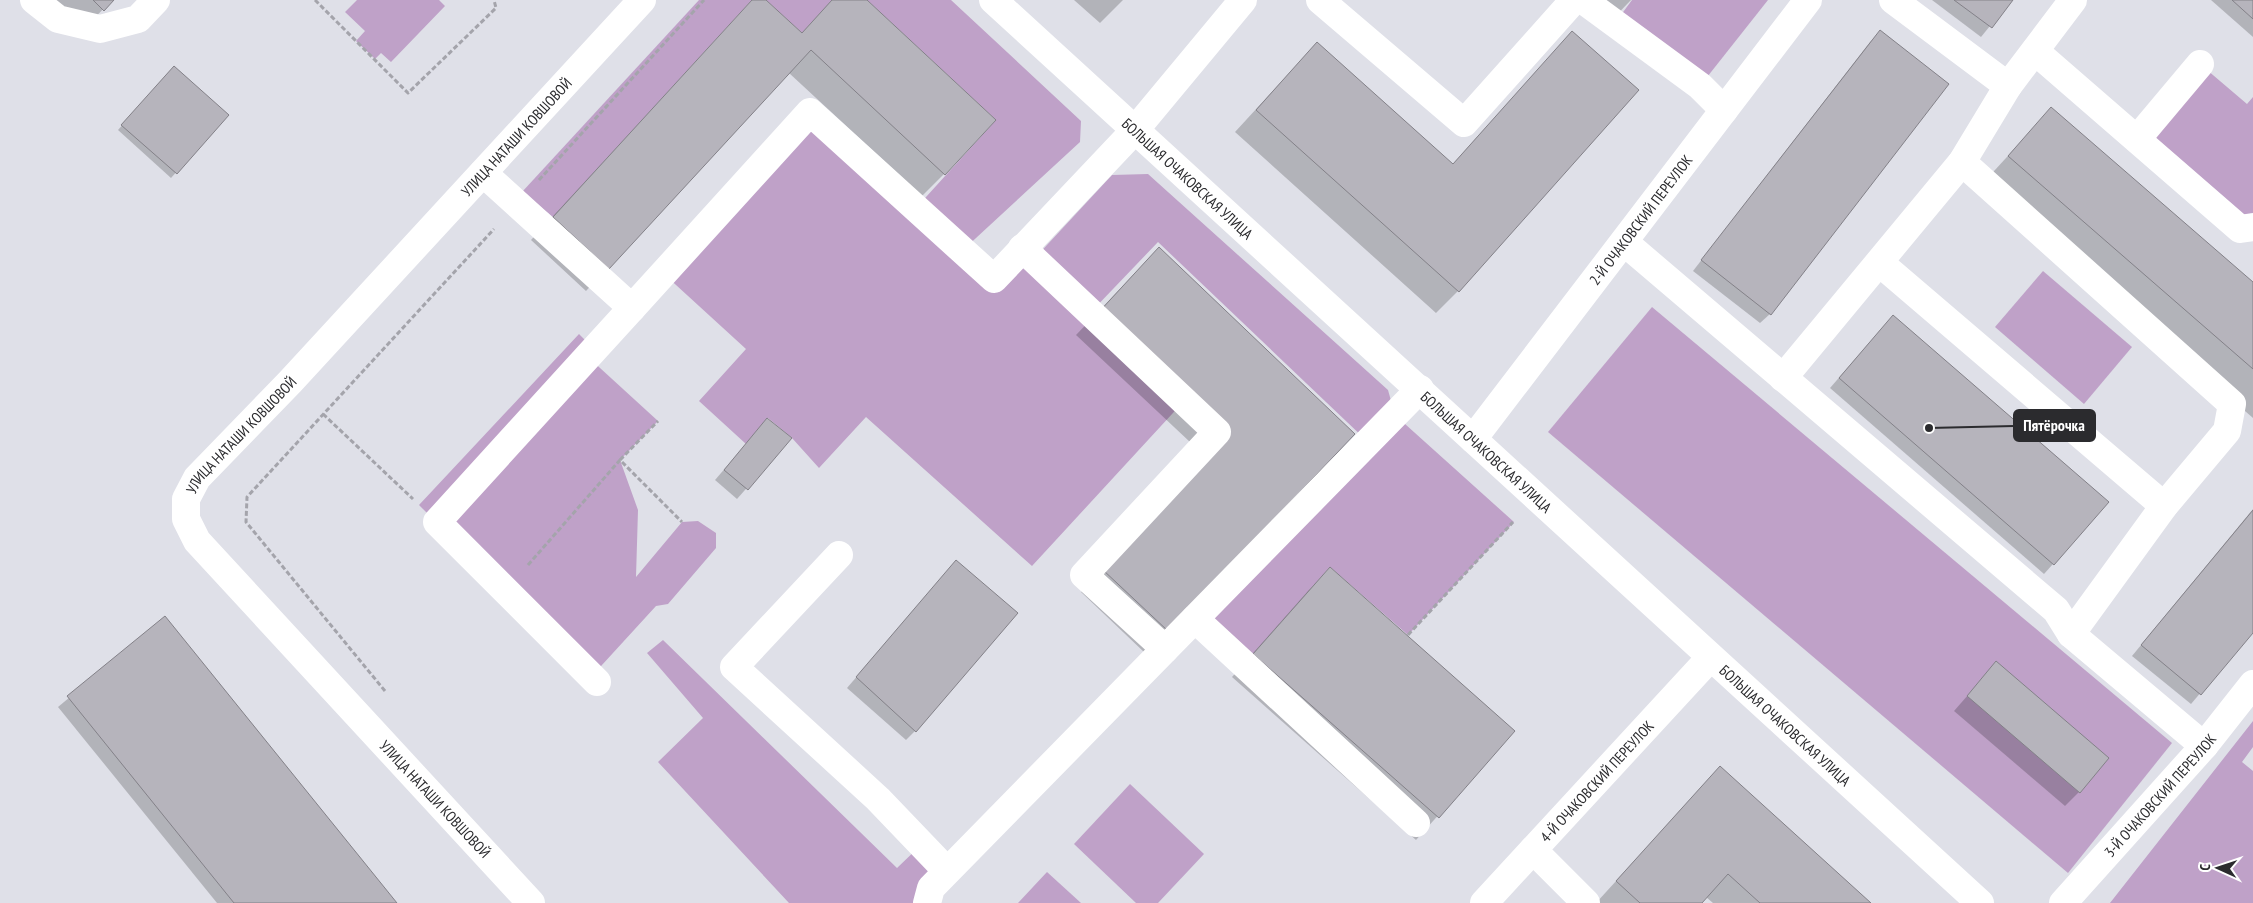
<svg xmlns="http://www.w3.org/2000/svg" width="2253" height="903" font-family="'PT Sans Narrow',sans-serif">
<rect width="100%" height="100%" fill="#dfe0e8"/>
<g fill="#bfa1c8">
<polygon points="357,0 439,0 445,6 391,62 381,53 375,59 356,41 365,31 345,12"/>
<polygon points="699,0 752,0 553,217 522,192"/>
<polygon points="766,0 832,0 802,33"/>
<polygon points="867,0 951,0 1081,121 1080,142 963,250 994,279 1034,259 1112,175 1148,174 1388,390 1395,415 1514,522 1408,635 1330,567 1253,654 1195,619 1368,442 1158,242 1091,312 1184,401 1032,566 866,417 819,468 792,438 768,418 746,444 699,401 746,349 664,274 810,112 916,208 996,120"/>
<polygon points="1632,0 1768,0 1700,86 1615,23"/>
<polygon points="2200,64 2247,104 2253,97 2253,227 2137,139"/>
<polygon points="2043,271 2132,347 2084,404 1995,327"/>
<polygon points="1652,307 2172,743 2068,873 1548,432"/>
<polygon points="579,334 594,349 588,357 658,421 620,460 638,510 636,577 682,522 698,521 716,533 716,548 668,604 656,606 591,677 419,505"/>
<polygon points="663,640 897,868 922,844 947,871 915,903 789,903 658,762 703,718 647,653"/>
<polygon points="2253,721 2253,747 2242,762 2253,771 2253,903 2110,903"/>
<polygon points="1130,784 1204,854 1158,903 1136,903 1074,844"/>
<polygon points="1047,872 1081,903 1018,903"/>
</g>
<g fill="#0003">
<polygon points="38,0 112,0 77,36"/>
<polygon points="753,0 764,0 801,34 832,0 865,0 944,174 922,196 789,73 586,291 531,240"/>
<polygon points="1074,0 1123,0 1100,23"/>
<polygon points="1569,0 1631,0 1606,26"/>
<polygon points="1932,0 2011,0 1981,37"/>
<polygon points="2211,0 2253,0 2253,37"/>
<polygon points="1572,32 1458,291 1436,313 1235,132 1317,43 1452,165"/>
<polygon points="1880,32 1770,314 1760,323 1693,271 1870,42"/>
<polygon points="169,72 227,115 171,178 118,130"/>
<polygon points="2051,109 2253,283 2253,418 1983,183"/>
<polygon points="1137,271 1353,434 1145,653 1081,592 1207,458 1076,335"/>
<polygon points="1884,326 2053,564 2044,574 1830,388"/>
<polygon points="758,430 790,439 737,499 715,480"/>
<polygon points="2253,509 2253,631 2191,704 2132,656"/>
<polygon points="956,561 915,731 906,740 847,688"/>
<polygon points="1330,568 1514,731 1416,840 1232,677 1308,591"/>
<polygon points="165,618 395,903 217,903 58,707"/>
<polygon points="1996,663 2079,792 2065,806 1954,711"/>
<polygon points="1720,767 1869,903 1713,903 1706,897 1700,903 1596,903"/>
</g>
<g fill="#b6b4bc" stroke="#838188">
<polygon points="93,0 114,0 104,11"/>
<polygon points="752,0 766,0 802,33 832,0 867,0 996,120 945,175 811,50 609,269 553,217"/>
<polygon points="1954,0 2013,0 1992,28"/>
<polygon points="2232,0 2253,0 2253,19"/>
<polygon points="1880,30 1949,84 1771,315 1701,260"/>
<polygon points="1572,31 1639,90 1459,292 1256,110 1317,42 1453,164"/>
<polygon points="174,66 229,115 177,174 121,125"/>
<polygon points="2051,107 2253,282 2253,369 2008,156"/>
<polygon points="1159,247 1355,434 1168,631 1102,569 1228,436 1098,313"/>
<polygon points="1893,315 2109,502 2054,565 1839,378"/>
<polygon points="767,418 792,438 748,490 724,470"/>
<polygon points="2253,510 2253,633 2201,695 2141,645"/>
<polygon points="956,560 1018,613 916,732 856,677"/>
<polygon points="1330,567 1515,731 1439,818 1253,654"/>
<polygon points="165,616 397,903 234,903 67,696"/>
<polygon points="1996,661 2109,758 2080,793 1967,696"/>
<polygon points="1720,766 1871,903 1760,903 1728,874 1702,903 1640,903 1616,881"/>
</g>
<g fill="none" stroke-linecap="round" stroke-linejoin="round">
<g stroke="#a4a4ab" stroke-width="3" stroke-dasharray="5 2.5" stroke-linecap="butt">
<polyline points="315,0 408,93 496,8 494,0"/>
<polyline points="539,180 704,0"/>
<polyline points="323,414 413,499"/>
<polyline points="620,460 658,421"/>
<polyline points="528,565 620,460 682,522"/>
<polyline points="1408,635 1513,522"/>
<polyline points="385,691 246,522 247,497 494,229"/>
</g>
<g stroke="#fff" stroke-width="28">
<polyline points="34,0 58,19 100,29 138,19 156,0"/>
<path id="s1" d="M993 0 1980 903"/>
<polyline points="1320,0 1464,123 1574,0"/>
<polyline points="1583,0 1700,86 1724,110"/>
<polyline points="2035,51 2240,229 2253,227"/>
<polyline points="2008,86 2073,0"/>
<polyline points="2137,139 2200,64"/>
<polyline points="1962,162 2232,404 2227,431 2164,506 2071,634 2204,746"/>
<polyline points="483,173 632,308 810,112 994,279 1135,130 1243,0"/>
<polyline points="1624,242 2056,610 2071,634"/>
<polyline points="1022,248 1217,432 1084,575 1165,649"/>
<polyline points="1880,263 2164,506"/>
<polyline points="1783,378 1962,162 2008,86 1893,0"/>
<path id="s2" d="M1473 439 1808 0"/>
<polyline points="839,555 734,667 878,799 947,871"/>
<polyline points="1195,619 1416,823"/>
<polyline points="597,682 437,522 632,308"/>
<polyline points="1533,850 1586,903"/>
<path id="s3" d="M531 903 197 541 186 519V499L197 478 290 382 642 0"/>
<polyline points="927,903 931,888 1420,389"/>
<path id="s4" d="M1484 903 1710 658"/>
<path id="s5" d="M2063 903 2204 746 2253 684"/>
</g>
</g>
<g text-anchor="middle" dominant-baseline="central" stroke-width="4" stroke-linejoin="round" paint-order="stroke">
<g font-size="15" fill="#2b2b2e" stroke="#fff">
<text stroke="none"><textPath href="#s3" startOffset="1028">УЛИЦА НАТАШИ КОВШОВОЙ</textPath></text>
<text stroke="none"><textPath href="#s1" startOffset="264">БОЛЬШАЯ ОЧАКОВСКАЯ УЛИЦА</textPath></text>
<text stroke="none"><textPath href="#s2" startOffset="276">2-Й ОЧАКОВСКИЙ ПЕРЕУЛОК</textPath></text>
<text stroke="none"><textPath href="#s3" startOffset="622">УЛИЦА НАТАШИ КОВШОВОЙ</textPath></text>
<text stroke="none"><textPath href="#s1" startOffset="669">БОЛЬШАЯ ОЧАКОВСКАЯ УЛИЦА</textPath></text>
<text stroke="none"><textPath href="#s1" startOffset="1074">БОЛЬШАЯ ОЧАКОВСКАЯ УЛИЦА</textPath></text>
<text stroke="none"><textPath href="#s4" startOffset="166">4-Й ОЧАКОВСКИЙ ПЕРЕУЛОК</textPath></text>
<text stroke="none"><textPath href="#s5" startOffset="145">3-Й ОЧАКОВСКИЙ ПЕРЕУЛОК</textPath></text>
<text transform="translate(435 799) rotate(47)">УЛИЦА НАТАШИ КОВШОВОЙ</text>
</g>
</g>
<path fill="none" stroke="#2b2b2e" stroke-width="2" d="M1929 428L2014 426"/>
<circle fill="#2b2b2e" stroke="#fff" stroke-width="2" cx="1929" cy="428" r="5"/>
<rect fill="#2b2b2e" stroke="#2b2b2e" stroke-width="2" x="2014" y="410" width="81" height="31" rx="5"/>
<g font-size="16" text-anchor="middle" font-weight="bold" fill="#fff">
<text x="2054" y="431">Пятёрочка</text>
</g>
<g transform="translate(2218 868) rotate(273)" stroke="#ffffff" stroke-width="4" paint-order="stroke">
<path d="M0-4L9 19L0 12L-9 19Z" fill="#2b2b2e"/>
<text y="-8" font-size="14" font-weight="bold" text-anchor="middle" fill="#2b2b2e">С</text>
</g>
</svg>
